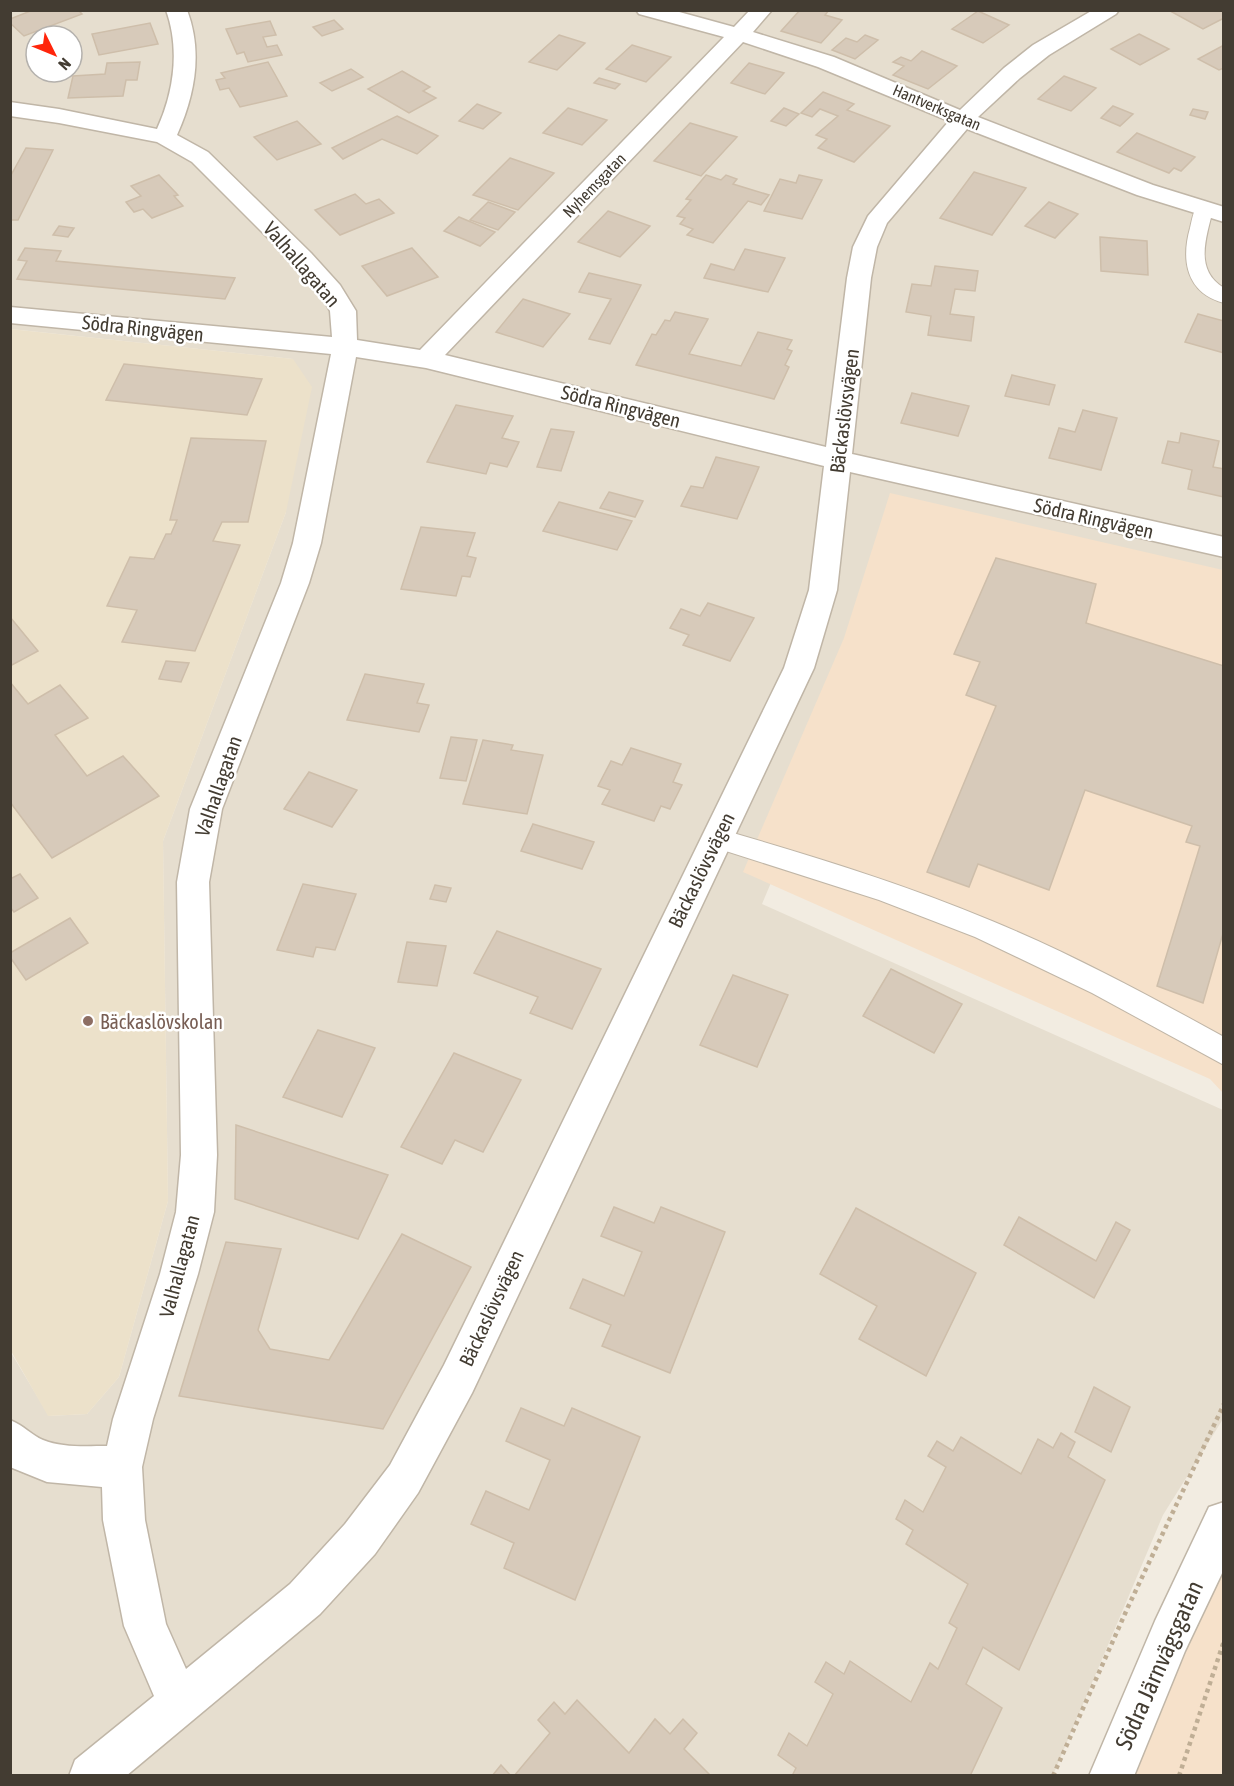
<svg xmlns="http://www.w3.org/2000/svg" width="1234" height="1786" font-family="'Asap Condensed',sans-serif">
<rect width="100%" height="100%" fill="#f2ece1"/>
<path fill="#e6decf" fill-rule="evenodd" d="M11 11H1223V589L863 664 762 904 1223 1110V1419L1163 1515 1053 1775H11L10 1351 49 1416 87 1414 119 1377 168 1201 163 841 286 512 293 359 11 329ZM36 36H72V72H36Z"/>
<g fill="#f6e1ca">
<polygon points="890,493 1223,570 1223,1093 1210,1079 743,872 844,638"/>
<polygon points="1223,1522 1223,1775 1111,1776"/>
</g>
<polygon fill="#ece1ca" points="10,329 293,359 312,387 286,512 163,841 168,1201 119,1377 87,1414 48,1416 11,1351"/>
<g fill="#d7caba" stroke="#cebeaa" stroke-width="1.5">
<polygon points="33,10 78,10 82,14 24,36 10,23 10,19"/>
<polygon points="800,10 829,10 825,15 842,20 821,43 781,31"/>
<polygon points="1176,10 1223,10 1224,18 1203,29 1172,12"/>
<polygon points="978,11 1009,25 983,43 952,29"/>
<polygon points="334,20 343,29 322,36 313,27"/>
<polygon points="270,21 276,35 263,37 267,47 277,45 282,55 248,62 244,52 237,54 226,29"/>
<polygon points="150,23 158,44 99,55 92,34"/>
<polygon points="1139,34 1169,49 1140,65 1111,49"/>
<polygon points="559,35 585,43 557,70 529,62"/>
<polygon points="865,35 878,40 855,59 832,50 846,38 857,42"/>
<polygon points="632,45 671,57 646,82 606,69"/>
<polygon points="1224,45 1224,68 1219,70 1198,59"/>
<polygon points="922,51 957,66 928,89 893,75 904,66 893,62 901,57 911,61"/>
<polygon points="140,62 137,80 126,80 123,96 68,98 73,76 105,74 107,63"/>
<polygon points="268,62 287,96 240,107 229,88 220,90 216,80 225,78 221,73"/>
<polygon points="749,63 784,73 765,94 731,83"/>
<polygon points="351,69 363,77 332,91 320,83"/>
<polygon points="402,71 430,87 423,91 436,98 409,113 368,89"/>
<polygon points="1064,76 1096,88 1071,111 1038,99"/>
<polygon points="599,78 620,84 615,89 594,83"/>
<polygon points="823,92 854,104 847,110 890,126 854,162 818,148 827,139 816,135 838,116 820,109 812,117 801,113"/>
<polygon points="477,104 501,113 483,129 459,121"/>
<polygon points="1113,106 1133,114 1120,126 1101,118"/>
<polygon points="568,108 607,120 582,145 543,133"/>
<polygon points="784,108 799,114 786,126 771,121"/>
<polygon points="1193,109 1208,112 1205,119 1190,115"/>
<polygon points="397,116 438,136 417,154 382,139 343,159 332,148"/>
<polygon points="297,121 321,144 277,160 254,137"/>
<polygon points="690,123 737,137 701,176 654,161"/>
<polygon points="1137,133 1195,157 1181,171 1174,168 1169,173 1117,152"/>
<polygon points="26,148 53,150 18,220 10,220 10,177"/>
<polygon points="510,158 554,173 518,210 473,195"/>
<polygon points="974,172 1026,188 992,235 940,218"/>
<polygon points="159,175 178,195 174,196 183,206 152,218 143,209 134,212 126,202 141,196 131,186"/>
<polygon points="706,175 721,180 726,175 737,179 733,184 769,195 761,205 748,201 713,243 687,235 693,229 680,224 685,218 677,216 691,200 686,199"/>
<polygon points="799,175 822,180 802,219 764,211 780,179 796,183"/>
<polygon points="355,194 366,204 379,199 394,213 340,235 315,210"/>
<polygon points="488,202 515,212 498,230 470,220"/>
<polygon points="1049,202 1078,214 1055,238 1025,226"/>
<polygon points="608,211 650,226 620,257 578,242"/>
<polygon points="459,217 495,232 480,246 444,231"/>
<polygon points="59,226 74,228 68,237 53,235"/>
<polygon points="1100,237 1147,241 1148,275 1101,271"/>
<polygon points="25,248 61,251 56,261 235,278 225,299 17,279 27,261 18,260"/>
<polygon points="412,248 438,277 387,296 362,266"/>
<polygon points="745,249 785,258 768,292 704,278 711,264 734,270"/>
<polygon points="935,266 978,271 975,291 955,289 950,314 974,317 971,341 928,335 931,316 906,312 912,284 931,286"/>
<polygon points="589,273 641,285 610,344 589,339 611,299 579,292"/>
<polygon points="523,299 570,314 543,347 496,332"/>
<polygon points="675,312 708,319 689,354 741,366 758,332 792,340 787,349 792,351 785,365 789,367 774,399 636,365 652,334 656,335 665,320 670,321"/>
<polygon points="1198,314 1224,321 1224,353 1185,342"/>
<polygon points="124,364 262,379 247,415 106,400"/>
<polygon points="1012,375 1055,385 1049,405 1005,396"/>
<polygon points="912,393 969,406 958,436 901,423"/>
<polygon points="456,405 513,416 502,438 519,442 507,467 490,463 486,474 427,462"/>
<polygon points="1083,410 1117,418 1101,470 1049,458 1059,428 1075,432"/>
<polygon points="551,429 574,432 561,471 537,467"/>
<polygon points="1181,433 1219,441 1213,467 1224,469 1224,497 1188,489 1192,470 1162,463 1168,441 1179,443"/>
<polygon points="191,438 266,441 248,522 222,522 213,541 240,545 195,651 122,642 137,610 107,606 130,557 154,559 166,534 171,534 177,520 170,520"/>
<polygon points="716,457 759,467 737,519 681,506 691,486 703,488"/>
<polygon points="609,492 643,501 635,517 600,508"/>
<polygon points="559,502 632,521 617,550 543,531"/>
<polygon points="421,527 475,533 467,556 476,558 470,577 462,576 456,596 401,589"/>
<polygon points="996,558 1096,584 1086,623 1224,666 1224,930 1203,1003 1157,986 1200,846 1186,842 1192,826 1085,790 1049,890 978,864 969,887 927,872 996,706 966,695 980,662 954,654"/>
<polygon points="708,603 754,618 730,661 683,645 689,635 670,628 681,609 700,616"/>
<polygon points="10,617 38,651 10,666"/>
<polygon points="166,661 189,663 181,682 159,679"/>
<polygon points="365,674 424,684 417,703 429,705 419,732 347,720"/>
<polygon points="10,682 28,704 60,685 88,718 55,735 87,776 123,756 159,796 52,858 10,802"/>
<polygon points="451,737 477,740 466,781 440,778"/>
<polygon points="483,740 513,745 511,750 543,755 527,814 463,804"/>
<polygon points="631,748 681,764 673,782 682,785 670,809 661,806 654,821 602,804 610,790 598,786 611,761 622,765"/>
<polygon points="309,772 357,790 332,827 284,809"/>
<polygon points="533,824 594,842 582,869 521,851"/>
<polygon points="20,874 38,898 14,912 10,907 10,879"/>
<polygon points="303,884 356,894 335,950 316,947 313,957 277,950"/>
<polygon points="435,885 451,888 446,902 430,899"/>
<polygon points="70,918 88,943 26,980 10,957 10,953"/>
<polygon points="497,931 601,969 572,1029 530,1013 538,997 474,973"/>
<polygon points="407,942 446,946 437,986 398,982"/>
<polygon points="891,969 962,1004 934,1053 863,1016"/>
<polygon points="733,975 788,995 757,1067 700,1045"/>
<polygon points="318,1030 375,1048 342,1117 283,1097"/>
<polygon points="454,1053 521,1080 483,1152 455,1140 442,1164 401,1147"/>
<polygon points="236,1125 388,1175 358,1239 235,1199"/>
<polygon points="614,1207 654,1223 661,1207 725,1232 670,1373 602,1346 611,1325 570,1308 583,1279 624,1296 642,1252 601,1236"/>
<polygon points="856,1208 976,1273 926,1376 859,1339 877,1306 820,1274"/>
<polygon points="1019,1217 1096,1261 1116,1222 1130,1230 1094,1298 1004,1245"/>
<polygon points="402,1234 471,1267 383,1429 179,1396 226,1242 281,1249 258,1330 270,1349 329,1360"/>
<polygon points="1094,1387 1130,1407 1111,1452 1075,1432"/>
<polygon points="521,1408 564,1426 572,1408 640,1437 575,1600 504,1568 514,1543 471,1524 486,1491 529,1510 550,1460 506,1441"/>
<polygon points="1061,1433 1075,1442 1068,1457 1105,1480 1019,1670 983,1647 966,1684 1002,1708 970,1776 792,1776 796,1768 778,1755 789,1733 807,1746 833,1694 815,1682 826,1662 844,1674 850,1661 911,1702 930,1663 938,1669 957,1628 949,1623 968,1584 906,1544 913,1530 896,1519 905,1500 923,1512 946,1467 928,1456 937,1441 953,1451 961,1437 1021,1474 1038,1439 1053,1448"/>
<polygon points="577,1700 629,1753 655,1719 670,1734 683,1719 697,1733 684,1749 711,1776 514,1776 550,1733 538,1720 554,1702 565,1714"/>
<polygon points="501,1765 511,1776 492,1776"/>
</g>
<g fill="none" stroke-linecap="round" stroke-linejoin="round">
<defs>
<g id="service">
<path d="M1204 204 1211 206 1213 210C1206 238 1194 270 1224 288V303C1186 293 1181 260 1190 228 1192 220 1193 212 1197 206Z"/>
<path d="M716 828C809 855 902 883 992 921 1072 954 1148 995 1224 1037V1065L1092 993 975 937 879 900 707 845 704 838 707 831Z"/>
</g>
<path id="minor" d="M166 10H187C203 52 195 95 177 135L208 152 311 253 340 285 356 311 357 340 420 350 724 37 639 14 636 10H672L734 27 750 10H772L753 32 834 57 960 110 1004 68 1033 45 1093 10H1119L1116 14 1049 55 1020 78 978 117 1153 185 1224 207V222L1137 195 967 129 887 223 877 247 871 278 852 454 1224 537V557L850 472 837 590 814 668 472 1393 418 1493 375 1554 320 1614 126 1776H69L75 1760 154 1696 124 1626 103 1520 102 1487 47 1482 10 1467V1420C25 1426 31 1435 43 1440 62 1448 87 1446 107 1446L113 1419 160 1274 176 1212 181 1155 177 882 190 809 281 583 293 543 331 354 10 323V307L332 337 330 311 321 295 293 263 192 162 157 142 59 123 10 116V102L59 109 157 129C174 92 180 49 166 10ZM743 42 818 67 949 121 868 216 853 247 847 278 826 447 445 355ZM356 357 426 368 824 466 809 590 784 668 444 1365 390 1465 345 1524 290 1584 186 1669 166 1624 145 1520 142 1467 153 1419 198 1274 214 1212 217 1155 209 882 222 809 309 583 321 543Z"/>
<polygon id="tertiary" points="1224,1502 1224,1569 1185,1651 1134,1776 1089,1776 1155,1621 1209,1507"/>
</defs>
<use href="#service" stroke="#c0b6a7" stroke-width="2"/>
<use href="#minor" stroke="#c0b6a7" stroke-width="3"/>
<use href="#tertiary" stroke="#c0b6a7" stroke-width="3"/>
<g stroke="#bfae95" stroke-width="4.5" stroke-dasharray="4 4" stroke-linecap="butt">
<polyline points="1053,1776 1128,1607 1224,1404"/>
<polyline points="1179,1776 1224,1641"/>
</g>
<use href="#service" fill="#fff" fill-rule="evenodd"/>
<use href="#minor" fill="#fff" fill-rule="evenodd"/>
<use href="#tertiary" fill="#fff" fill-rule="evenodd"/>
</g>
<circle fill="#8d6e63" stroke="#fff" stroke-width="2" cx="88" cy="1021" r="6"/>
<g text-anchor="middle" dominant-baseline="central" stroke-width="5" stroke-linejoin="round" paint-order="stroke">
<g font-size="16" fill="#433c32" stroke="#fff">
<text transform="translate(937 107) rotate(23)">Hantverksgatan</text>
<text transform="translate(594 185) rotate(-46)">Nyhemsgatan</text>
</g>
<g font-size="20" fill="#433c32" stroke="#fff">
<text transform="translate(302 264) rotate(49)">Valhallagatan</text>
<text transform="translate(143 328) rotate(6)">Södra Ringvägen</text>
<text transform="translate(621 406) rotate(14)">Södra Ringvägen</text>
<text transform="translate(844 411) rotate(-83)">Bäckaslövsvägen</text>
<text transform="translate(1094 518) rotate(13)">Södra Ringvägen</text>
<text transform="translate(218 786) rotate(-71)">Valhallagatan</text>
<text transform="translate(701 870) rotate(-64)">Bäckaslövsvägen</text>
<text transform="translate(179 1266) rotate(-75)">Valhallagatan</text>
<text transform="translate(491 1308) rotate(-65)">Bäckaslövsvägen</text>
</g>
<g font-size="20" fill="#785e54" stroke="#fff" text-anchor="start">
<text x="100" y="1021">Bäckaslövskolan</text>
</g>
<g font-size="24" fill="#433c32" stroke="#fff">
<text transform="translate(1159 1665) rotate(-66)">Södra Järnvägsgatan</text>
</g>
</g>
<rect width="1234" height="1786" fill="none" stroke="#433c32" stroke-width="24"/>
<g transform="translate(54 54) rotate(133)"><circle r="28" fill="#ffffff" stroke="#b4b1ad" stroke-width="1.5"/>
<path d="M0-4.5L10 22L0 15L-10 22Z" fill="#ff250b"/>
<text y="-9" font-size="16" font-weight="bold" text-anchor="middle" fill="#433c32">N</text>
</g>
</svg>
